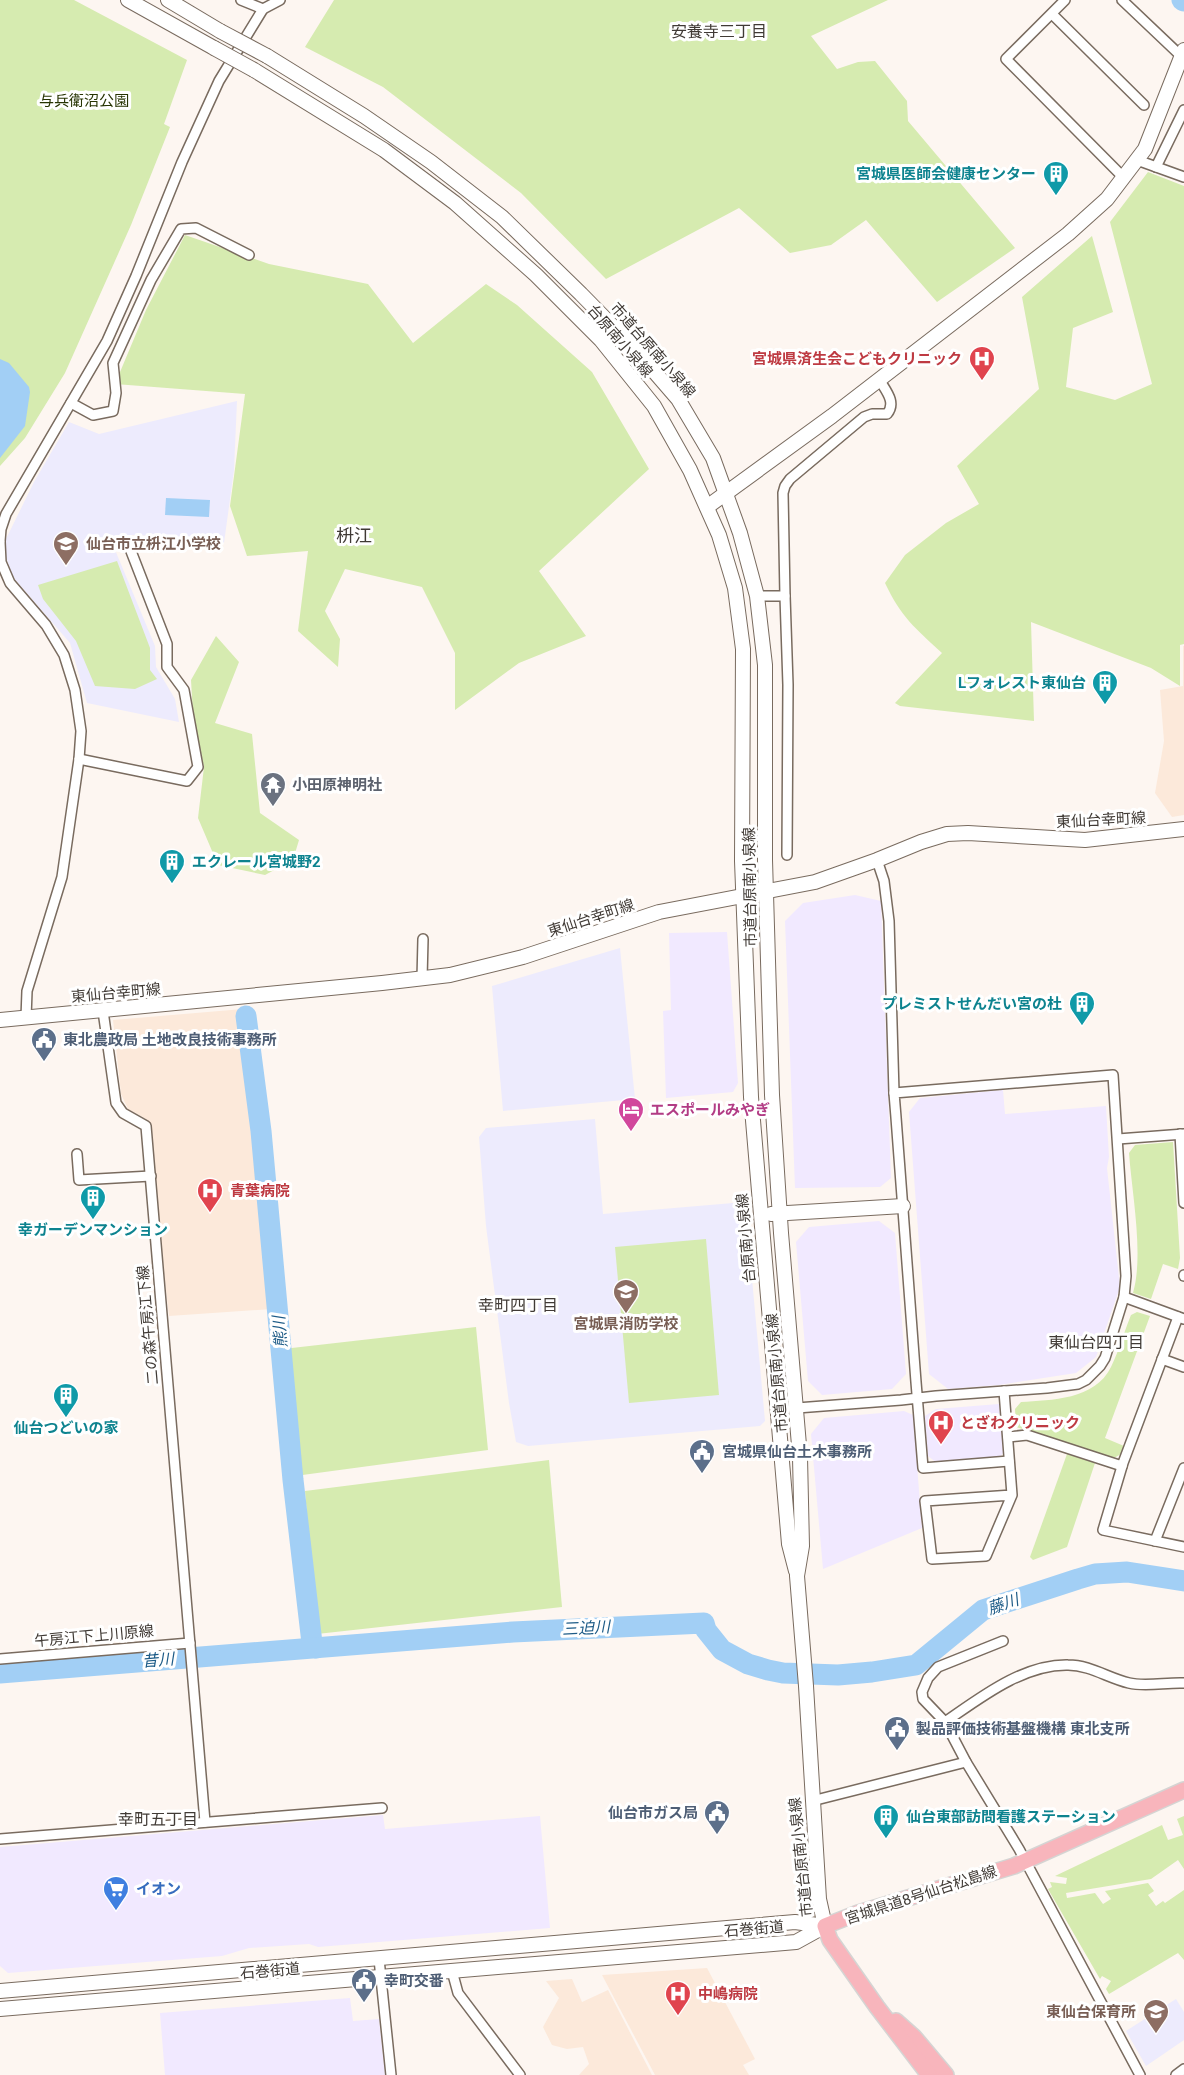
<svg xmlns="http://www.w3.org/2000/svg" width="1184" height="2075" font-family="Roboto,'Noto Sans JP',sans-serif">
<rect width="100%" height="100%" fill="#fdf6f1"/>
<g fill="#f1e9ff">
<polygon points="855,895 881,901 891,1178 880,1187 795,1188 785,921 803,903"/>
<polygon points="727,932 738,1083 733,1092 666,1098 663,1011 671,1010 669,933"/>
<polygon points="1003,1090 1005,1114 1106,1106 1109,1157 1107,1168 1120,1287 1096,1357 1076,1373 999,1385 948,1389 929,1374 909,1112 920,1098"/>
<polygon points="879,1221 895,1233 906,1374 892,1389 822,1395 808,1381 796,1242 809,1227"/>
<polygon points="999,1404 1003,1453 1000,1457 937,1463 928,1456 925,1416 936,1409"/>
<polygon points="904,1411 913,1415 922,1528 823,1569 811,1434 824,1418"/>
<polygon points="383,1815 385,1829 540,1816 550,1928 318,1947 309,1944 249,1948 222,1956 8,1973 0,1966 0,1847"/>
<polygon points="350,1998 353,2021 379,2019 385,2075 165,2075 160,2013"/>
</g>
<g fill="#fce9da">
<polygon points="1183,646 1184,646 1184,815 1172,817 1155,793 1164,741 1160,690 1183,686"/>
<polygon points="243,1009 272,1309 169,1316 146,1119 128,1109 121,1094 113,1020"/>
<polygon points="707,1968 755,2059 743,2065 749,2075 655,2075 602,1975"/>
<polygon points="572,1979 582,2002 608,1990 652,2075 579,2075 589,2064 583,2047 567,2049 552,2045 543,2027 559,1998 546,1981"/>
</g>
<g fill="#edebfd">
<polygon points="237,401 234,470 224,543 208,538 132,535 113,545 155,646 156,667 175,699 179,722 87,703 70,643 13,577 6,557 6,539 34,482 69,422 99,434"/>
<polygon points="620,948 635,1099 503,1111 492,986"/>
<polygon points="595,1119 603,1214 745,1202 765,1421 760,1426 528,1446 516,1442 509,1403 486,1226 479,1137 486,1128"/>
<polygon points="1176,1999 1184,2012 1184,2040 1146,2066 1126,2031"/>
</g>
<g fill="#d6ebb0">
<polygon points="0,0 74,0 187,60 164,124 170,127 131,225 65,373 25,438 0,466"/>
<polygon points="334,0 888,0 811,36 837,69 858,62 875,61 907,101 908,121 1015,248 937,302 866,220 831,245 790,253 739,208 606,279 521,193 383,87 305,47"/>
<path d="M1148 172 1184 186V644L1180 645V686L1151 668 1031 622 1034 721 900 706 895 703 942 653C915 628 901 617 885 583L905 555 946 523 979 504 957 466 1039 389 1022 297 1092 236 1113 312 1073 328 1066 387 1115 400 1152 384 1110 222Z"/>
<polygon points="185,235 269,264 368,284 413,343 486,284 517,305 592,372 649,469 539,571 586,636 519,663 455,710 455,653 422,587 345,569 325,611 340,639 338,667 298,631 308,551 247,556 230,506 245,394 115,384 146,310"/>
<polygon points="117,561 150,648 150,670 157,679 135,689 95,686 76,641 43,599 38,585"/>
<polygon points="216,636 239,662 215,723 252,734 260,813 299,840 293,860 265,875 218,865 198,818 204,767 193,715 191,680"/>
<path d="M1173 1142 1180 1258 1178 1269 1163 1264 1151 1299 1133 1293C1144 1255 1132 1194 1129 1153L1135 1145Z"/>
<polygon points="706,1239 719,1395 629,1403 615,1247"/>
<path d="M1137 1312 1150 1316 1105 1438 1124 1446 1121 1454 1114 1458 1016 1427 1015 1409 1021 1402C1051 1400 1095 1400 1111 1367 1119 1351 1124 1332 1131 1315Z"/>
<polygon points="476,1327 488,1450 295,1476 283,1349"/>
<polygon points="1067,1454 1095,1463 1067,1547 1033,1560 1030,1557"/>
<polygon points="549,1460 562,1607 317,1634 305,1491"/>
<polygon points="1184,1816 1184,1869 1178,1860 1151,1879 1066,1893 1067,1898 1095,1893 1103,1904 1111,1899 1105,1891 1148,1883 1154,1891 1148,1895 1156,1906 1163,1901 1165,1903 1184,1890 1184,1960 1178,1953 1109,1994 1106,1989 1111,1981 1102,1976 1100,1979 1048,1889 1052,1887 1050,1882 1066,1884 1067,1878 1055,1876 1162,1825 1168,1840 1183,1835 1177,1819"/>
</g>
<g fill="#a2cff5">
<polygon points="0,359 9,363 29,387 30,392 25,426 0,458"/>
<polygon points="166,498 210,500 209,517 165,515"/>
</g>
<g fill="none" stroke-linecap="round" stroke-linejoin="round">
<g stroke="#a2cff5" stroke-width="21">
<polyline points="1182,0 1184,1"/>
<polyline points="246,1016 261,1131 293,1480 312,1643 316,1648"/>
<polyline points="0,1673 513,1632 704,1623 706,1630 722,1650 748,1664 768,1670 783,1673 838,1675 872,1672 916,1665 983,1610 1078,1579 1095,1574 1127,1572 1184,1581"/>
</g>
<defs>
<g id="street">
<polyline points="241,0 263,9"/>
<polyline points="1065,0 1006,59 1124,178"/>
<polyline points="1122,0 1181,56"/>
<polyline points="1052,14 1144,105"/>
<polyline points="1137,160 1184,177"/>
<polyline points="1156,167 1184,110"/>
<polyline points="71,403 93,415 113,411 116,393 113,363 151,280 181,229 196,228 249,255"/>
<polyline points="0,541 1,529 6,514 107,341 136,276 182,162 219,81 263,9 280,0"/>
<polyline points="0,542 1,562 10,583 46,625 64,655 75,690 81,731 79,759 62,877 27,991 26,1018"/>
<polyline points="757,596 785,596 788,685 787,855"/>
<path d="M785 596 783 493 785 486 790 479 864 417 872 414H887C897 402 885 390 879 379"/>
<polyline points="79,759 187,781 198,767 184,690 167,667 167,644 129,546"/>
<polyline points="877,860 884,881 889,921 894,1093"/>
<polyline points="422,979 423,939"/>
<polyline points="103,1011 116,1103 123,1113 146,1126 205,1822"/>
<polyline points="1180,1134 1184,1203"/>
<polyline points="1118,1139 1184,1134"/>
<polyline points="77,1154 79,1180 151,1176"/>
<polyline points="1184,1275 1184,1276"/>
<polyline points="1124,1297 1184,1319"/>
<polyline points="1178,1317 1123,1463 1103,1530 1184,1547"/>
<polyline points="1162,1359 1184,1367"/>
<polyline points="1004,1391 1012,1495 986,1556 932,1559 925,1501 1012,1495"/>
<path d="M797 1408 901 1400 936 1396 1047 1388 1078 1384 1086 1380 1100 1366 1105 1358 1124 1297 1126 1276 1113 1075 894 1093C902 1189 909 1285 916 1382L923 1468 1009 1461"/>
<polyline points="1008,1437 1027,1435 1122,1466"/>
<polyline points="1155,1541 1184,1468"/>
<polyline points="1003,1641 938,1667 928,1678 922,1692 923,1699 945,1722 966,1762 1019,1849 1140,2075"/>
<polyline points="0,1659 190,1643"/>
<path d="M945 1722C980 1698 1023 1664 1068 1665 1090 1665 1108 1678 1129 1683 1146 1687 1167 1682 1184 1683"/>
<polyline points="812,1801 966,1762"/>
<polyline points="0,1839 382,1808"/>
<polyline points="379,1959 391,2075"/>
<polyline points="452,1971 458,1993 520,2075"/>
<polyline points="1176,2075 1184,2069"/>
</g>
<g id="secondary">
<polyline points="128,0 214,48"/>
<polyline points="168,0 220,31"/>
<polyline points="267,56 364,116 431,162 502,217 581,294 633,347 678,399 713,458 740,533 757,596 765,665 765,860 772,1095 781,1233 800,1457 802,1546 797,1576 806,1686 819,1899 825,1926"/>
<polyline points="254,70 384,150 455,203 536,275 601,340 654,406 690,470 719,535 735,588 743,649 742,861 751,1097 789,1544 796,1571"/>
<polyline points="707,507 832,416 1068,234 1107,199 1145,149 1184,50"/>
<polyline points="0,1020 382,983 450,975 523,957 659,912 815,882 877,860 921,842 947,834 968,833 1085,840 1184,829"/>
<polyline points="771,1214 903,1206"/>
<polyline points="0,1991 795,1922 825,1926"/>
<polyline points="0,2009 796,1942 825,1926"/>
</g>
<g id="primary">
<polyline points="896,2021 914,2037 946,2075"/>
<polyline points="929,2075 877,2007 830,1940 825,1926 858,1913 1014,1866 1184,1790"/>
</g>
</defs>
<use href="#street" stroke="#796b5f" stroke-width="12"/>
<use href="#secondary" stroke="#796b5f" stroke-width="16"/>
<use href="#primary" stroke="#d5d4d3" stroke-width="18"/>
<use href="#street" stroke="#fff" stroke-width="9"/>
<use href="#secondary" stroke="#fff" stroke-width="14"/>
<use href="#primary" stroke="#f8b5bc" stroke-width="15"/>
<defs>
<g id="secondary-bridge">
<polyline points="220,31 267,56"/>
<polyline points="214,48 254,70"/>
</g>
</defs>
<use href="#secondary-bridge" stroke="#796b5f" stroke-width="16" stroke-linecap="butt"/>
<use href="#secondary-bridge" stroke="#fff" stroke-width="14"/>
</g>
<defs>
<symbol id="building-pin" viewBox="-11 -11 22 30"><path d="M0 17L-7.5 6A9.5 9.5 0 1 1 7.5 6Z" fill="#0f9aa8" stroke="#fff"/><path d="M-4-6H4V6H1V3H-1V6H-4ZM-2.5-4.3h1.7v1.8h-1.7ZM.8-4.3h1.7v1.8H.8ZM-2.5-1h1.7V.8h-1.7ZM.8-1h1.7V.8H.8Z" fill="#fff"/></symbol>
<symbol id="hospital-pin" viewBox="-11 -11 22 30"><path d="M0 17L-7.5 6A9.5 9.5 0 1 1 7.5 6Z" fill="#e0444e" stroke="#fff"/><path d="M-5-5h3v3.5h4V-5h3V5h-3V1.5h-4V5h-3Z" fill="#fff"/></symbol>
<symbol id="school-pin" viewBox="-11 -11 22 30"><path d="M0 17L-7.5 6A9.5 9.5 0 1 1 7.5 6Z" fill="#8d6e63" stroke="#fff"/><path d="M0-5L7-2L0 1L-7-2ZM-4 1L0 2.5L4 1V4Q0 6-4 4Z" fill="#fff"/></symbol>
<symbol id="temple-pin" viewBox="-11 -11 22 30"><path d="M0 17L-7.5 6A9.5 9.5 0 1 1 7.5 6Z" fill="#6b7280" stroke="#fff"/><path d="M0-6L5-2H3V0L6.5 2.5H4V6H1.5V3h-3V6H-4V2.5H-6.5L-3 0V-2H-5Z" fill="#fff"/></symbol>
<symbol id="civic-pin" viewBox="-11 -11 22 30"><path d="M0 17L-7.5 6A9.5 9.5 0 1 1 7.5 6Z" fill="#5c6f8a" stroke="#fff"/><path d="M-.6-6.5H3V-4.5H.6V-3L4-1V1h2V6H-6V1h2V-1L-.6-3ZM-1.2 2.5V6h2.4V2.5Z" fill="#fff"/></symbol>
<symbol id="hotel-pin" viewBox="-11 -11 22 30"><path d="M0 17L-7.5 6A9.5 9.5 0 1 1 7.5 6Z" fill="#d1479c" stroke="#fff"/><path d="M-6-4.5h1.5V1H6V5H4.5V3h-9V5H-6ZM-4 0a1.8 1.8 0 1 1 3.6 0ZM.5 0V-2.5h3Q6-2.5 6 0Z" fill="#fff"/></symbol>
<symbol id="supermarket-pin" viewBox="-11 -11 22 30"><path d="M0 17L-7.5 6A9.5 9.5 0 1 1 7.5 6Z" fill="#3f7fe0" stroke="#fff"/><path d="M-6-5.5h2.5l.6 2H6L4.5 2H-2.5L-4.4-4H-6ZM-1.5 3.2a1.3 1.3 0 1 0 .1 0ZM3 3.2a1.3 1.3 0 1 0 .1 0Z" fill="#fff"/></symbol>
</defs>
<g fill-rule="evenodd">
<use href="#building-pin" x="1041" y="159" width="30" height="40"/>
<use href="#hospital-pin" x="967" y="344" width="30" height="40"/>
<use href="#school-pin" x="51" y="529" width="30" height="40"/>
<use href="#building-pin" x="1090" y="668" width="30" height="40"/>
<use href="#temple-pin" x="258" y="770" width="30" height="40"/>
<use href="#building-pin" x="157" y="847" width="30" height="40"/>
<use href="#building-pin" x="1067" y="989" width="30" height="40"/>
<use href="#civic-pin" x="29" y="1025" width="30" height="40"/>
<use href="#hotel-pin" x="616" y="1095" width="30" height="40"/>
<use href="#hospital-pin" x="195" y="1176" width="30" height="40"/>
<use href="#building-pin" x="78" y="1183" width="30" height="40"/>
<use href="#school-pin" x="611" y="1277" width="30" height="40"/>
<use href="#building-pin" x="51" y="1381" width="30" height="40"/>
<use href="#hospital-pin" x="926" y="1408" width="30" height="40"/>
<use href="#civic-pin" x="687" y="1437" width="30" height="40"/>
<use href="#civic-pin" x="882" y="1714" width="30" height="40"/>
<use href="#civic-pin" x="702" y="1798" width="30" height="40"/>
<use href="#building-pin" x="871" y="1802" width="30" height="40"/>
<use href="#supermarket-pin" x="101" y="1874" width="30" height="40"/>
<use href="#civic-pin" x="349" y="1966" width="30" height="40"/>
<use href="#hospital-pin" x="663" y="1979" width="30" height="40"/>
<use href="#school-pin" x="1141" y="1997" width="30" height="40"/>
</g>
<g text-anchor="middle" dominant-baseline="central" stroke-width="6" stroke-linejoin="round" paint-order="stroke">
<g font-size="15" fill="#273403" stroke="#fff">
<text x="84" y="101">与兵衛沼公園</text>
</g>
<g font-size="15" font-weight="bold" fill="#0d838f" stroke="#fff" text-anchor="end">
<text x="1036" y="174">宮城県医師会健康センター</text>
<text x="1086" y="683">Lフォレスト東仙台</text>
<text x="192" y="862" text-anchor="start">エクレール宮城野2</text>
<text x="1062" y="1004">プレミストせんだい宮の杜</text>
<text x="93" y="1230" text-anchor="middle">幸ガーデンマンション</text>
<text x="66" y="1428" text-anchor="middle">仙台つどいの家</text>
<text x="906" y="1817" text-anchor="start">仙台東部訪問看護ステーション</text>
</g>
<g font-size="15" fill="#403a35" stroke="#fff">
<text transform="translate(620 341) rotate(49)">台原南小泉線</text>
<text transform="translate(653 350) rotate(49)">市道台原南小泉線</text>
<text transform="translate(1101 820) rotate(-3)">東仙台幸町線</text>
<text transform="translate(750 887) rotate(-91)">市道台原南小泉線</text>
<text transform="translate(591 918) rotate(-18)">東仙台幸町線</text>
<text transform="translate(116 993) rotate(-5)">東仙台幸町線</text>
<text transform="translate(746 1238) rotate(-95)">台原南小泉線</text>
<text transform="translate(148 1325) rotate(-95)">二の森午房江下線</text>
<text transform="translate(777 1373) rotate(-95)">市道台原南小泉線</text>
<text transform="translate(94 1636) rotate(-5)">午房江下上川原線</text>
<text transform="translate(801 1857) rotate(-96)">市道台原南小泉線</text>
<text transform="translate(921 1895) rotate(-18)">宮城県道8号仙台松島線</text>
<text transform="translate(754 1929) rotate(-5)">石巻街道</text>
<text transform="translate(270 1971) rotate(-5)">石巻街道</text>
</g>
<g font-size="15" font-weight="bold" fill="#be3a42" stroke="#fff" text-anchor="start">
<text x="962" y="359" text-anchor="end">宮城県済生会こどもクリニック</text>
<text x="230" y="1191">青葉病院</text>
<text x="960" y="1423">とざわクリニック</text>
<text x="698" y="1994">中嶋病院</text>
</g>
<g font-size="15" font-weight="bold" fill="#785e54" stroke="#fff" text-anchor="start">
<text x="86" y="544">仙台市立枡江小学校</text>
<text x="626" y="1324" text-anchor="middle">宮城県消防学校</text>
<text x="1136" y="2012" text-anchor="end">東仙台保育所</text>
</g>
<g font-size="15" font-weight="bold" fill="#5b616d" stroke="#fff" text-anchor="start">
<text x="292" y="785">小田原神明社</text>
</g>
<g font-size="15" font-weight="bold" fill="#4e5e75" stroke="#fff" text-anchor="start">
<text x="63" y="1040">東北農政局 土地改良技術事務所</text>
<text x="722" y="1452">宮城県仙台土木事務所</text>
<text x="916" y="1729">製品評価技術基盤機構 東北支所</text>
<text x="698" y="1813" text-anchor="end">仙台市ガス局</text>
<text x="384" y="1981">幸町交番</text>
</g>
<g font-size="15" font-weight="bold" fill="#b23c85" stroke="#fff" text-anchor="start">
<text x="650" y="1110">エスポールみやぎ</text>
</g>
<g font-size="15" font-weight="bold" fill="#366cbe" stroke="#fff" text-anchor="start">
<text x="136" y="1889">イオン</text>
</g>
<g font-size="16" fill="#403a35" stroke="#fff">
<text x="719" y="31">安養寺三丁目</text>
<text x="518" y="1305">幸町四丁目</text>
<text x="1096" y="1342">東仙台四丁目</text>
<text x="158" y="1819">幸町五丁目</text>
</g>
<g font-size="16" font-style="italic" fill="#1d5b87" stroke="#fff">
<text transform="translate(280 1332) rotate(-95)">熊川</text>
<text transform="translate(1003 1604) rotate(-19)">藤川</text>
<text transform="translate(586 1628) rotate(-3)">三迫川</text>
<text transform="translate(158 1660) rotate(-5)">昔川</text>
</g>
<g font-size="18" fill="#403a35" stroke="#fff">
<text x="354" y="535">枡江</text>
</g>
</g>
</svg>
